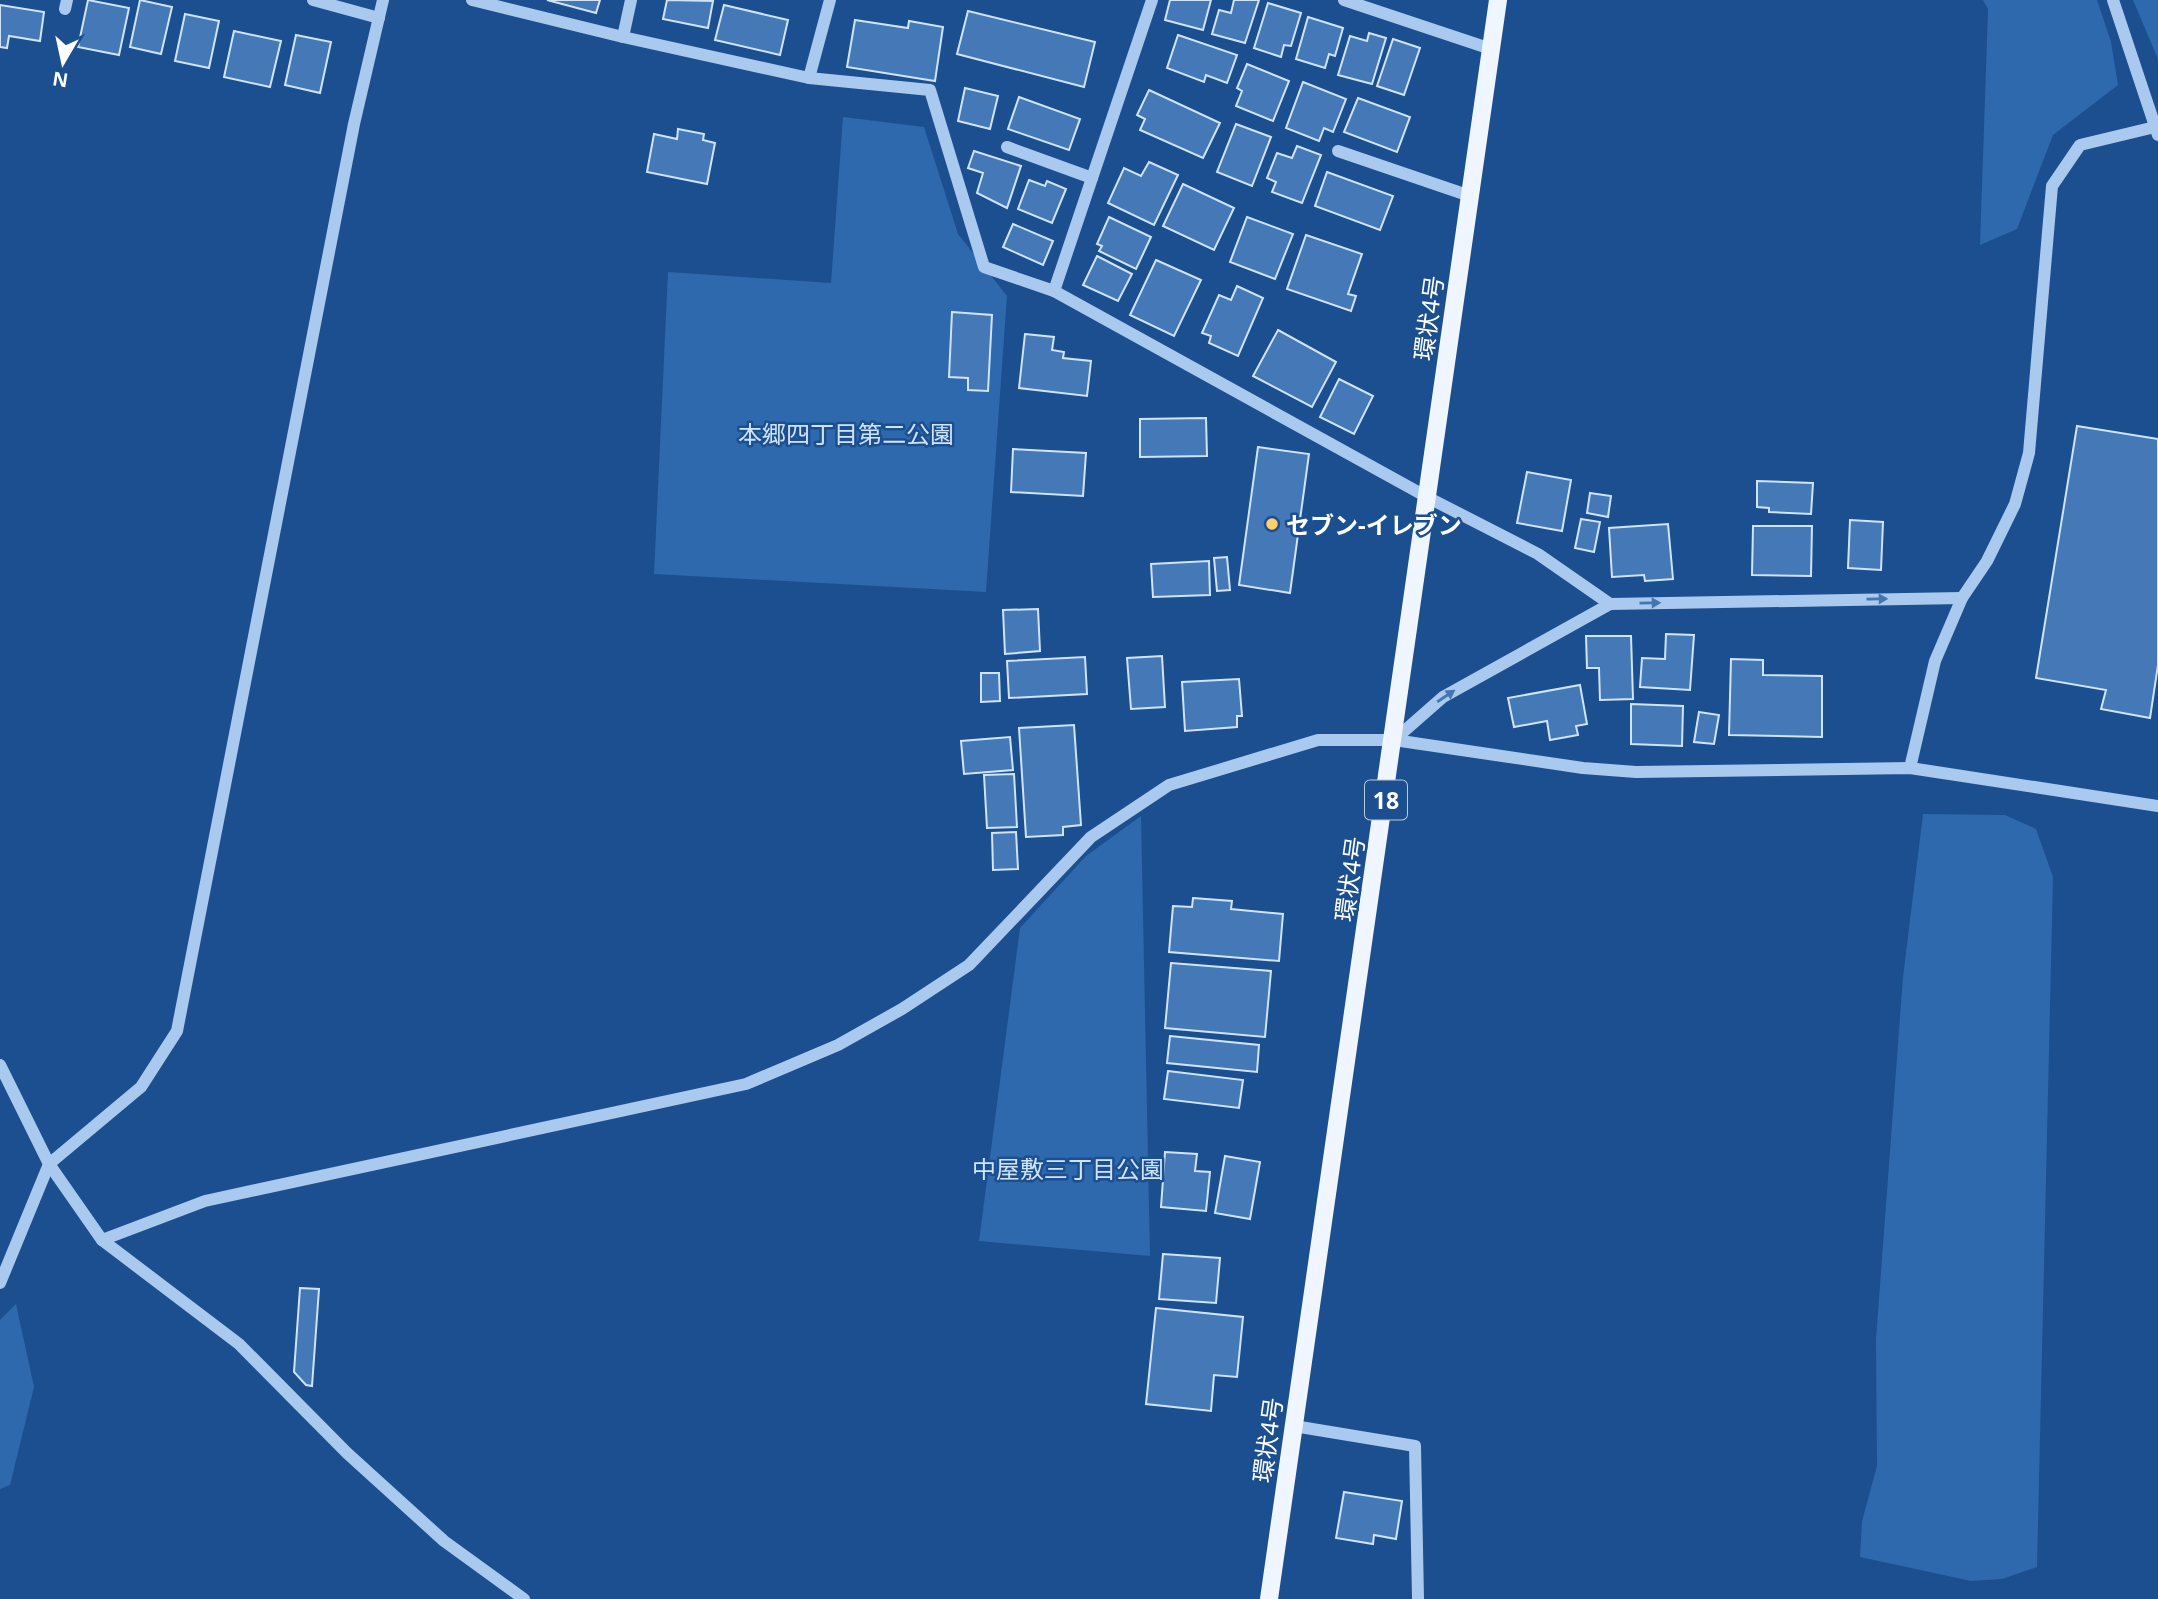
<svg xmlns="http://www.w3.org/2000/svg" width="2158" height="1599" font-family="'Noto Sans','Noto Sans JP',sans-serif">
<rect width="100%" height="100%" fill="#1b4f8f"/>
<g fill="#2e69ad">
<polygon points="1983,0 2097,0 2111,42 2118,85 2053,135 2017,229 1980,245 1988,9"/>
<polygon points="2133,0 2158,0 2158,59"/>
<polygon points="843,117 924,127 958,234 1007,296 986,592 654,574 668,272 831,283"/>
<polygon points="1923,814 2005,815 2036,829 2053,877 2037,1567 2002,1579 1971,1581 1860,1557 1862,1521 1877,1466 1876,1339 1903,977"/>
<polygon points="1141,816 1150,1256 979,1241 1020,928 1086,856"/>
<polygon points="16,1304 34,1387 10,1485 0,1489 0,1320"/>
</g>
<g fill="#4478b7" stroke="#cfe3fa" stroke-width="2">
<polygon points="88,0 129,8 119,55 78,47"/>
<polygon points="140,0 172,7 161,54 130,47"/>
<polygon points="547,0 600,0 596,13"/>
<polygon points="667,0 713,1 708,28 663,19"/>
<polygon points="1170,0 1211,0 1203,30 1165,20"/>
<polygon points="1234,0 1259,0 1245,43 1212,34 1219,10 1231,13"/>
<polygon points="1268,3 1301,13 1291,46 1284,45 1281,57 1254,48"/>
<polygon points="0,5 44,12 40,41 9,36 7,48 0,47"/>
<polygon points="724,5 788,20 780,55 715,40"/>
<polygon points="968,11 1095,42 1084,87 957,54"/>
<polygon points="185,14 219,21 209,68 175,61"/>
<polygon points="1308,17 1343,28 1335,56 1329,54 1325,68 1296,59"/>
<polygon points="855,20 908,28 909,21 943,27 935,81 847,67"/>
<polygon points="234,31 281,41 270,87 224,77"/>
<polygon points="1369,33 1386,38 1372,84 1338,75 1350,36 1367,41"/>
<polygon points="296,35 331,42 320,93 285,85"/>
<polygon points="1178,35 1237,55 1227,83 1206,75 1204,82 1167,68"/>
<polygon points="1393,39 1420,48 1404,95 1377,86"/>
<polygon points="1247,64 1289,81 1273,121 1236,106 1242,91 1237,88"/>
<polygon points="1303,82 1346,99 1333,132 1324,128 1319,141 1286,128"/>
<polygon points="965,88 998,96 990,129 958,121"/>
<polygon points="1149,90 1220,123 1203,158 1140,130 1145,119 1137,115"/>
<polygon points="1019,97 1080,119 1069,150 1008,129"/>
<polygon points="1358,98 1410,117 1397,152 1344,132"/>
<polygon points="1236,124 1271,137 1252,186 1217,172"/>
<polygon points="678,129 704,134 703,140 715,143 707,184 647,172 654,134 677,139"/>
<polygon points="1297,146 1321,155 1302,203 1272,192 1276,182 1267,178 1277,153 1292,158"/>
<polygon points="974,151 1021,166 1007,208 977,193 983,173 968,168"/>
<polygon points="1149,162 1178,175 1154,225 1108,203 1124,168 1141,176"/>
<polygon points="1327,172 1393,196 1380,230 1315,206"/>
<polygon points="1029,180 1045,186 1047,181 1066,189 1052,223 1018,209"/>
<polygon points="1183,184 1234,208 1214,250 1163,226"/>
<polygon points="1109,217 1151,237 1136,269 1099,251 1102,246 1097,244"/>
<polygon points="1247,217 1293,234 1275,279 1230,262"/>
<polygon points="1013,224 1053,241 1043,265 1003,247"/>
<polygon points="1306,235 1362,254 1348,294 1356,296 1351,311 1287,289"/>
<polygon points="1097,256 1132,274 1118,301 1083,285"/>
<polygon points="1156,260 1201,280 1174,336 1130,315"/>
<polygon points="1237,286 1263,298 1238,356 1209,343 1211,336 1202,333 1219,295 1231,300"/>
<polygon points="952,312 992,315 988,391 968,390 968,378 949,377"/>
<polygon points="1278,330 1336,362 1312,407 1253,376"/>
<polygon points="1025,334 1054,337 1052,350 1064,352 1063,358 1091,361 1087,396 1019,388"/>
<polygon points="1339,379 1373,396 1354,434 1320,417"/>
<polygon points="1206,418 1207,456 1140,457 1140,419"/>
<polygon points="2077,426 2158,439 2158,665 2150,718 2101,709 2106,690 2036,678"/>
<polygon points="1258,447 1309,454 1290,593 1239,585"/>
<polygon points="1013,449 1086,453 1083,496 1011,492"/>
<polygon points="1527,472 1571,480 1562,531 1517,523"/>
<polygon points="1757,481 1813,483 1811,514 1769,512 1769,508 1757,507"/>
<polygon points="1590,493 1611,496 1608,517 1587,513"/>
<polygon points="1581,519 1600,522 1594,552 1575,548"/>
<polygon points="1850,520 1883,522 1881,570 1848,568"/>
<polygon points="1668,524 1673,579 1645,581 1644,575 1612,577 1609,528"/>
<polygon points="1753,526 1812,526 1811,576 1752,575"/>
<polygon points="1227,557 1230,590 1217,591 1214,558"/>
<polygon points="1209,561 1210,595 1153,597 1151,564"/>
<polygon points="1038,609 1040,651 1005,654 1003,610"/>
<polygon points="1666,634 1694,635 1690,690 1640,687 1642,658 1665,659"/>
<polygon points="1586,636 1631,636 1633,699 1600,700 1599,668 1587,668"/>
<polygon points="1162,656 1165,707 1131,709 1127,658"/>
<polygon points="1085,657 1087,694 1009,698 1007,661"/>
<polygon points="1731,659 1763,660 1763,675 1822,676 1822,737 1729,735"/>
<polygon points="981,673 999,673 1000,701 981,702"/>
<polygon points="1239,679 1242,716 1237,716 1237,727 1185,731 1182,682"/>
<polygon points="1580,685 1587,724 1576,726 1578,735 1550,740 1547,721 1514,727 1508,698"/>
<polygon points="1631,704 1683,706 1682,746 1631,744"/>
<polygon points="1699,712 1719,715 1714,744 1694,742"/>
<polygon points="1074,725 1081,825 1063,827 1063,835 1026,837 1019,728"/>
<polygon points="1010,737 1013,770 964,774 961,741"/>
<polygon points="1014,774 1017,827 987,828 984,775"/>
<polygon points="1016,832 1018,869 993,870 992,833"/>
<polygon points="1193,898 1232,901 1231,909 1283,914 1279,961 1169,952 1173,906 1192,907"/>
<polygon points="1171,963 1271,971 1265,1037 1165,1028"/>
<polygon points="1170,1036 1259,1045 1257,1072 1167,1063"/>
<polygon points="1168,1071 1243,1080 1239,1108 1164,1099"/>
<polygon points="1165,1152 1197,1154 1195,1171 1210,1172 1206,1211 1161,1207"/>
<polygon points="1225,1156 1260,1162 1250,1219 1215,1213"/>
<polygon points="1163,1254 1220,1258 1216,1303 1159,1299"/>
<polygon points="300,1288 319,1289 312,1386 306,1385 294,1372"/>
<polygon points="1156,1308 1243,1317 1237,1377 1214,1375 1211,1411 1146,1404"/>
<polygon points="1344,1492 1402,1501 1396,1539 1374,1535 1373,1544 1336,1538"/>
</g>
<g fill="none" stroke-linecap="round" stroke-linejoin="round">
<g stroke="#a9c9ee" stroke-width="12">
<polyline points="313,0 379,18"/>
<polyline points="472,0 623,37"/>
<polyline points="631,0 623,37 809,78 830,0"/>
<polyline points="1344,0 1491,49"/>
<polyline points="2113,0 2158,135"/>
<polyline points="65,9 67,0"/>
<polyline points="809,78 930,90 984,267 1054,291 1427,497 1538,554 1610,604"/>
<polyline points="1007,147 1092,178"/>
<polyline points="1338,151 1470,196"/>
<polyline points="1054,291 1152,0"/>
<polyline points="1394,740 1443,697 1610,604 1962,598"/>
<polyline points="1910,768 1935,661 1962,598 1987,561 2015,504 2029,453 2052,186 2080,145 2155,127"/>
<polyline points="0,1065 49,1164 102,1240 239,1344 347,1453 444,1541 524,1599"/>
<polyline points="102,1240 205,1201 746,1084 838,1045 902,1009 969,965 1091,837 1169,785 1318,740 1394,740 1583,768 1636,772 1910,768 2158,806"/>
<polyline points="0,1283 49,1164 141,1087 177,1031 354,124 383,0"/>
<polyline points="1294,1426 1415,1446 1418,1599"/>
</g>
<polyline stroke="#f0f6ff" stroke-width="18" points="1269,1599 1498,0"/>
</g>
<defs><path id="oneway-solid" d="M-6-.8H1V-3.2L6.5 0L1 3.2V.8H-6Z" transform="scale(1.75)"/></defs>
<g fill="#4674ac">
<use href="#oneway-solid" transform="translate(1877 599) rotate(-1)"/>
<use href="#oneway-solid" transform="translate(1650 603) rotate(-1)"/>
<use href="#oneway-solid" transform="translate(1446 696) rotate(-34)"/>
</g>
<circle fill="#ffd166" stroke="#1b4f8f" stroke-width="2.5" cx="1272" cy="524" r="7"/>
<g text-anchor="middle" dominant-baseline="central" stroke-width="5" stroke-linejoin="round" paint-order="stroke">
<rect fill="#1b4f8f" stroke="#bbcadd" stroke-width="2" x="1365" y="780.5" width="42" height="39" rx="5"/>
<g font-size="23" font-weight="bold" fill="#fff">
<text x="1386" y="800">18</text>
</g>
<g font-size="24" fill="#fff" stroke="#1b4f8f">
<text transform="translate(1428 318) rotate(-82)">環状4号</text>
<text transform="translate(1349 879) rotate(-82)">環状4号</text>
<text transform="translate(1267 1440) rotate(-82)">環状4号</text>
</g>
<g font-size="24" fill="#cfe3fa" stroke="#1b4f8f">
<text x="846" y="433">本郷四丁目第二公園</text>
<text x="1068" y="1168">中屋敷三丁目公園</text>
</g>
<g font-size="24" font-weight="bold" fill="#fff" stroke="#1b4f8f" text-anchor="start">
<text x="1286" y="524">セブン-イレブン</text>
</g>
</g>
<g transform="translate(63 63) rotate(189)" stroke="#1b4f8f" stroke-width="5" paint-order="stroke">
<path d="M0-5L12 26L0 18L-12 26Z" fill="#ffffff"/>
<text y="-10" font-size="19" font-weight="bold" text-anchor="middle" fill="#ffffff">N</text>
</g>
</svg>
